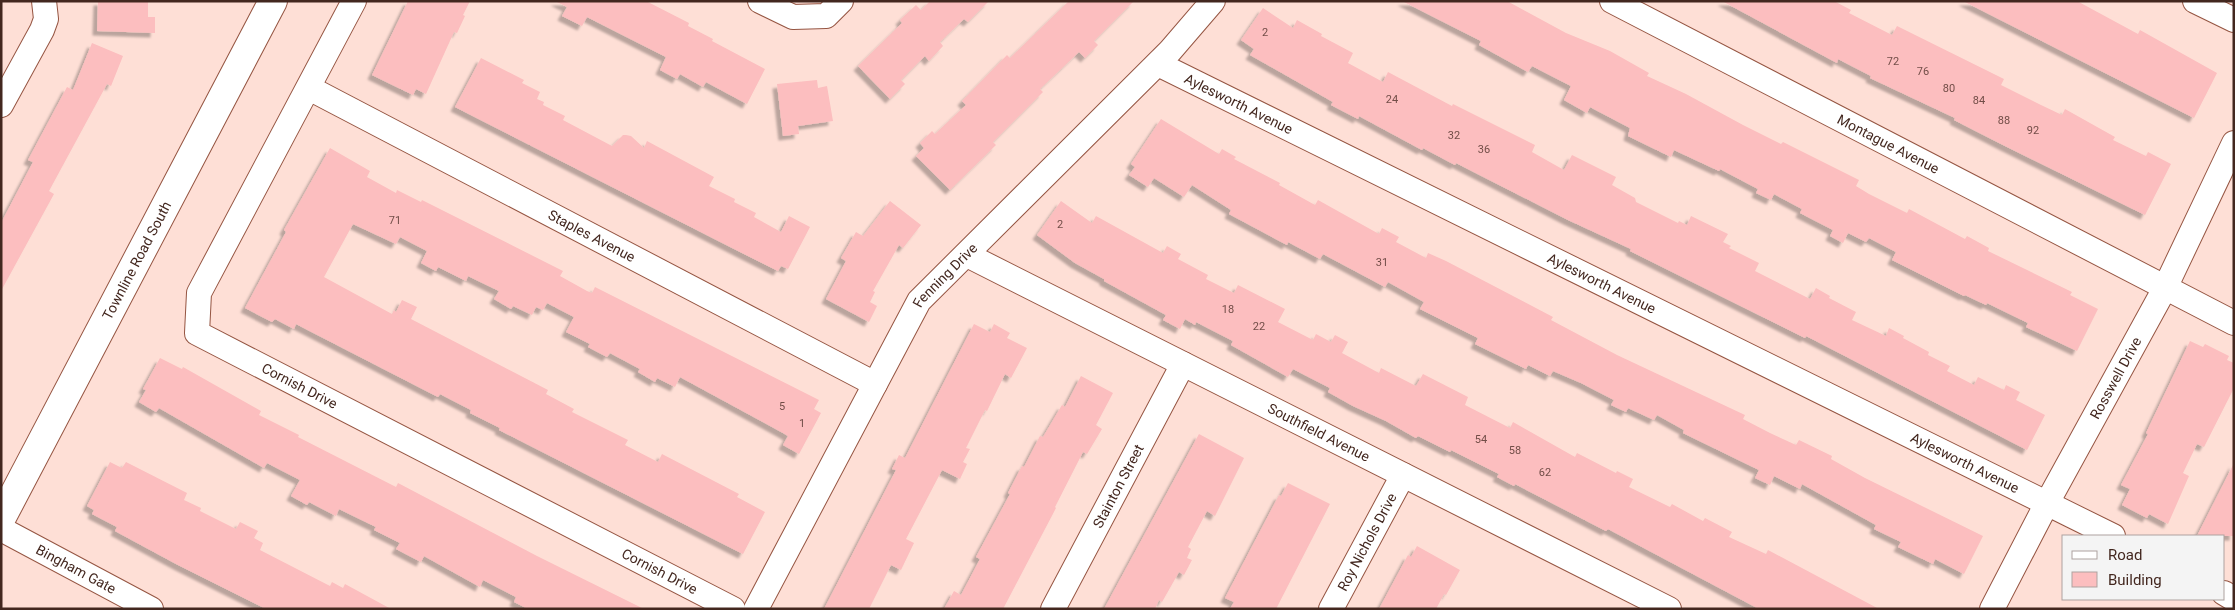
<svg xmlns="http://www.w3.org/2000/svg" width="2235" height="610" font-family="Roboto,sans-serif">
<defs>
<filter id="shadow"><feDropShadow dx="-4.5" dy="4.5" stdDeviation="1" flood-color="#0004"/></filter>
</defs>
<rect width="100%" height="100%" fill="#fedfd6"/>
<g fill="#fcbebf" filter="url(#shadow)">
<polygon points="98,1 148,1 148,17 155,17 155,33 97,31"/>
<polygon points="408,1 470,1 463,15 465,16 457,33 454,32 426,94 416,89 413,95 372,75"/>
<polygon points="555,1 646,1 689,23 688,26 713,39 712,41 765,69 747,104 706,82 703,87 680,74 677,79 660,70 666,57 587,17 582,26 562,16 567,7"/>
<polygon points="930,1 989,1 968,22 964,19 940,42 943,46 929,61 925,56 901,80 905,84 890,99 858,66 902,23 900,20 916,5 921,10"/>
<polygon points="1069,1 1134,1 1094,41 1098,45 1085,58 1079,52 1040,89 1043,92 993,142 996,145 950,190 916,156 924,148 920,143 932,131 935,134 966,105 962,101 1007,55 1010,58"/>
<polygon points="1402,1 1507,1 1566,33 1610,51 1649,73 1647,76 1686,94 1743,125 1781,144 1783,142 1859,180 1856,186 1869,194 1907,213 1909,209 1965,239 1967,236 1989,248 1988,251 2072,292 2070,295 2098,309 2077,351 2026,327 2028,323 1987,303 1986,305 1965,295 1964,296 1892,260 1896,252 1869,238 1866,242 1848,233 1843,243 1830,236 1833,230 1800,213 1802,209 1774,194 1771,200 1756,193 1758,189 1720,169 1719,171 1674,150 1671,157 1628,136 1630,128 1590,107 1587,113 1564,100 1571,86 1532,66 1528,72 1479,45 1481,41"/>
<polygon points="1722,1 1834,1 1851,10 1849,13 1892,35 1897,26 2004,79 2001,85 2041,105 2062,115 2065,109 2115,137 2113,140 2146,156 2148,152 2171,164 2145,215 2005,146 1954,120 1955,118 1870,78 1871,76 1838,59 1837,63"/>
<polygon points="1963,1 2077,1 2138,34 2140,30 2217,73 2194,118"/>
<polygon points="1263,8 1293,28 1297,20 1322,34 1321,36 1353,53 1348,63 1383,82 1388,72 1452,106 1453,104 1535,145 1532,152 1564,170 1572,155 1616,177 1612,185 1635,198 1636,202 1678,223 1679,221 1687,225 1691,216 1728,234 1723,242 1731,246 1729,248 1759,263 1755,271 1810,299 1816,288 1830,296 1829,298 1856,312 1852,320 1886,336 1889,328 1904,336 1903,338 1929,352 1928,355 1950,366 1947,371 1974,385 1978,377 2004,390 2006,385 2020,392 2016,400 2045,415 2027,450 1814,340 1806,336 1805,338 1630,251 1631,249 1568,220 1456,163 1455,165 1423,148 1422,150 1359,116 1358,119 1331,105 1333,102 1250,55 1254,49 1241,40"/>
<polygon points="92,43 123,56 111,86 107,84 49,191 54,194 1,291 1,223 33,162 28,160 67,87 73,90"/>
<polygon points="481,58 524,80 522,83 540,92 537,99 544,102 543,105 565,116 563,120 612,146 623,135 626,135 631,136 644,148 647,141 714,177 709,186 735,199 734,202 756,213 754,217 781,232 789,216 810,227 788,269 781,266 778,271 746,255 455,107"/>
<polygon points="817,80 818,88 827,86 833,121 798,126 799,134 783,136 777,84"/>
<polygon points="1161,119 1219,154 1222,149 1236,157 1234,159 1280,183 1279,185 1315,205 1318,200 1379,234 1382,228 1399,237 1396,242 1426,258 1428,253 1446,261 1553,317 1551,320 1617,355 1745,415 1743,419 1770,433 1796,445 1799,440 1832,456 1831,459 1865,478 1983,536 1964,574 1935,559 1933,564 1898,547 1901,542 1874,529 1876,525 1802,484 1800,489 1774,476 1770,485 1755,478 1759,470 1683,433 1684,430 1657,415 1654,420 1628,408 1626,412 1611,405 1614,400 1581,383 1553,371 1550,376 1528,365 1526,369 1475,344 1478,338 1420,309 1424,302 1388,282 1385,287 1323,254 1320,259 1288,242 1287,245 1229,214 1231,210 1192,185 1184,197 1154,178 1148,187 1129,175 1135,167 1131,164"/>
<polygon points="330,148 370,171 367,177 396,193 397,190 421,202 422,200 563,271 560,276 587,291 592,293 595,287 819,400 814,409 821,413 799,454 783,445 788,436 783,433 680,377 675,387 657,378 655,382 638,372 640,369 610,353 607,357 588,347 590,344 566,332 574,317 547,303 543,310 536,307 532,315 513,306 511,309 494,299 499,291 468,276 466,281 438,267 436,271 421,263 427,251 400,237 396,244 353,224 324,277 392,314 394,310 396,312 402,300 417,307 411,319 548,390 546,394 574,409 572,412 628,440 625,445 658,462 662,454 739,494 737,497 765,512 743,554 499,430 500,428 470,413 471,410 440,394 438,397 296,324 294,329 275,319 272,322 245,308 286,232 284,230"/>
<polygon points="890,201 921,225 903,248 899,245 873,291 875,292 870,302 877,306 869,322 826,299 846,261 841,258 856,232 863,236"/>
<polygon points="1061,201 1092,223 1096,216 1163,253 1167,246 1181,254 1178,259 1208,275 1206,279 1234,293 1238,285 1285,309 1278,322 1313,340 1316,334 1331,342 1335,335 1348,342 1342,353 1379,373 1381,368 1416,386 1423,374 1468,397 1465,405 1510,428 1513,422 1575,457 1577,453 1616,473 1617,471 1633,479 1629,487 1670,507 1672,504 1703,521 1705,518 1732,532 1729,537 1766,554 1768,550 1879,609 1759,609 1608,529 1606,531 1515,484 1514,486 1497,477 1499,474 1451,450 1450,452 1418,436 1416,438 1386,421 1353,406 1328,392 1330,388 1293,369 1288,377 1231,345 1233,341 1196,322 1195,325 1185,319 1180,329 1163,320 1166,315 1104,281 1104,279 1075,263 1037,235"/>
<polygon points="974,324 990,332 994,324 1010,333 1007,338 1027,348 1011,378 1005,374 987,411 985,410 966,448 970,449 963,462 967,464 960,479 942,470 906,539 914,543 901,570 891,565 869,609 824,609 896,470 892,469 899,455 905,458"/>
<polygon points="2190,341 2203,347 2205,344 2229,356 2227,360 2234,363 2234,388 2204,447 2197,444 2183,473 2189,476 2168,524 2149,514 2147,518 2122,505 2130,489 2121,485 2148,434 2146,433"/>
<polygon points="160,358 182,369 183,367 261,411 259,415 299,435 298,437 396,487 398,483 537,556 644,609 528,609 514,602 516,597 483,580 480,587 424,556 421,562 396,549 400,543 374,530 376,527 339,509 336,516 309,502 307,505 291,496 300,480 267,463 264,468 159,408 156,412 139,402 146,390 143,389"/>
<polygon points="1081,376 1113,393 1096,425 1102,429 1087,454 1083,452 1055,507 1056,508 1003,609 944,609 954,591 961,595 980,559 976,557 1010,494 1008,493 1022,466 1024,467 1040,436 1043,437 1062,405 1065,407"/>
<polygon points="1199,434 1244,458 1215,516 1207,511 1188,547 1191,549 1187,558 1192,560 1184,575 1179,572 1162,602 1159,600 1155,609 1104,609"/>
<polygon points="110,462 122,468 126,462 187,493 184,500 201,508 200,511 236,529 240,522 258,531 254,538 263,543 260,550 330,586 332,582 343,588 345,584 391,609 266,609 178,565 115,531 117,527 92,514 94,510 87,506"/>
<polygon points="2234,463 2234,536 2197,536"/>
<polygon points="1288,483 1330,504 1276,609 1230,609 1234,602 1225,598 1279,495 1281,496"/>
<polygon points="1417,546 1460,570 1446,595 1444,594 1436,609 1379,609 1408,555 1411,557"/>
</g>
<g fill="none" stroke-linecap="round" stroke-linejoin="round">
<defs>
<g id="minor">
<path id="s1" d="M354 1 199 293 197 333 733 609"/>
<polyline points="760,1 793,17 826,16 841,1"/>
<path id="s2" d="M1612 1 2234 323"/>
<polyline points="2195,1 2234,20"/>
<path id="s3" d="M1158 64 2113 536"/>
<path id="s4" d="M309 88 875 384"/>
<polyline points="1,105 42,30 46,19 44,1"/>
<path id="s5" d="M967 255 1669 609"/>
<path id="s6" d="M1 529 151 609"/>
<polyline points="2224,593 2234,599"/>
<path id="s7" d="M756 609 919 301 1170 51 1213 1"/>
<path id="s8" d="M1053 609 1183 364"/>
<path id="s9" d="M1331 609 1403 475"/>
<path id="s10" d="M1992 609 2047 503 2165 288 2234 143"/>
</g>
<g id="tertiary">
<path id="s11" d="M1 519 273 1"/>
</g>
</defs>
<use href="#minor" stroke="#955542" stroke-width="26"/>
<use href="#tertiary" stroke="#955542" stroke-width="30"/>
<use href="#minor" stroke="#fff" stroke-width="24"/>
<use href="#tertiary" stroke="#fff" stroke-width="28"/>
</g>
<g text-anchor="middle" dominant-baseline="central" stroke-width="5" stroke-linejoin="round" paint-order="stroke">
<g font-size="11" fill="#714d47">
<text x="1265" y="32">2</text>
<text x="1893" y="61">72</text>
<text x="1923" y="71">76</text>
<text x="1949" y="88">80</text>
<text x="1392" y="99">24</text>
<text x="1979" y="100">84</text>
<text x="2004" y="120">88</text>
<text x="2033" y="130">92</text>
<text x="1454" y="135">32</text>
<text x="1484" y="149">36</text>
<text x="395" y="220">71</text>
<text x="1060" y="224">2</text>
<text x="1382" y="262">31</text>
<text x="1228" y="309">18</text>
<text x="1259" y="326">22</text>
<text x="782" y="406">5</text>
<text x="802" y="423">1</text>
<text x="1481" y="439">54</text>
<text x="1515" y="450">58</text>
<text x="1545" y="472">62</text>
</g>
<g font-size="14" fill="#43271f" stroke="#f4f4f4">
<text stroke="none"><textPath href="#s3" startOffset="90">Aylesworth Avenue</textPath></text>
<text stroke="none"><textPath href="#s2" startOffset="311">Montague Avenue</textPath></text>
<text stroke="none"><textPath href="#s4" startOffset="319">Staples Avenue</textPath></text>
<text stroke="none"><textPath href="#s11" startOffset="292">Townline Road South</textPath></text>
<text stroke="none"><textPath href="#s7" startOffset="385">Fenning Drive</textPath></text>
<text stroke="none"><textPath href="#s3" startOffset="495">Aylesworth Avenue</textPath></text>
<text stroke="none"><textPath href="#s10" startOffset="262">Rosswell Drive</textPath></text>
<text stroke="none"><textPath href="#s1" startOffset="486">Cornish Drive</textPath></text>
<text stroke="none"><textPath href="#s5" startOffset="394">Southfield Avenue</textPath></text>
<text stroke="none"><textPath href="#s3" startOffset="900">Aylesworth Avenue</textPath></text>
<text stroke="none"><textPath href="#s8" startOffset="139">Stainton Street</textPath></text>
<text stroke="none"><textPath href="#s9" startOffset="76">Roy Nichols Drive</textPath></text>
<text stroke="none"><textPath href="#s6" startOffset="85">Bingham Gate</textPath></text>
<text stroke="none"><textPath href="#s1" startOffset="891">Cornish Drive</textPath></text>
</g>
</g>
<rect width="2235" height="610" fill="none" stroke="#43271f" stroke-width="5"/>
<rect x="2062" y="535" width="162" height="65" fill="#f4f4f4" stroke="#ada29f"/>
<rect x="2072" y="551" width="25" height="8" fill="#ffffff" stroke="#ada29f"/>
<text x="2108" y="560" font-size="15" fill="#43271f">Road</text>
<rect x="2072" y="572" width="25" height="15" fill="#fcbebf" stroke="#ada29f"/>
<text x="2108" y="585" font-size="15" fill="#43271f">Building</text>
</svg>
